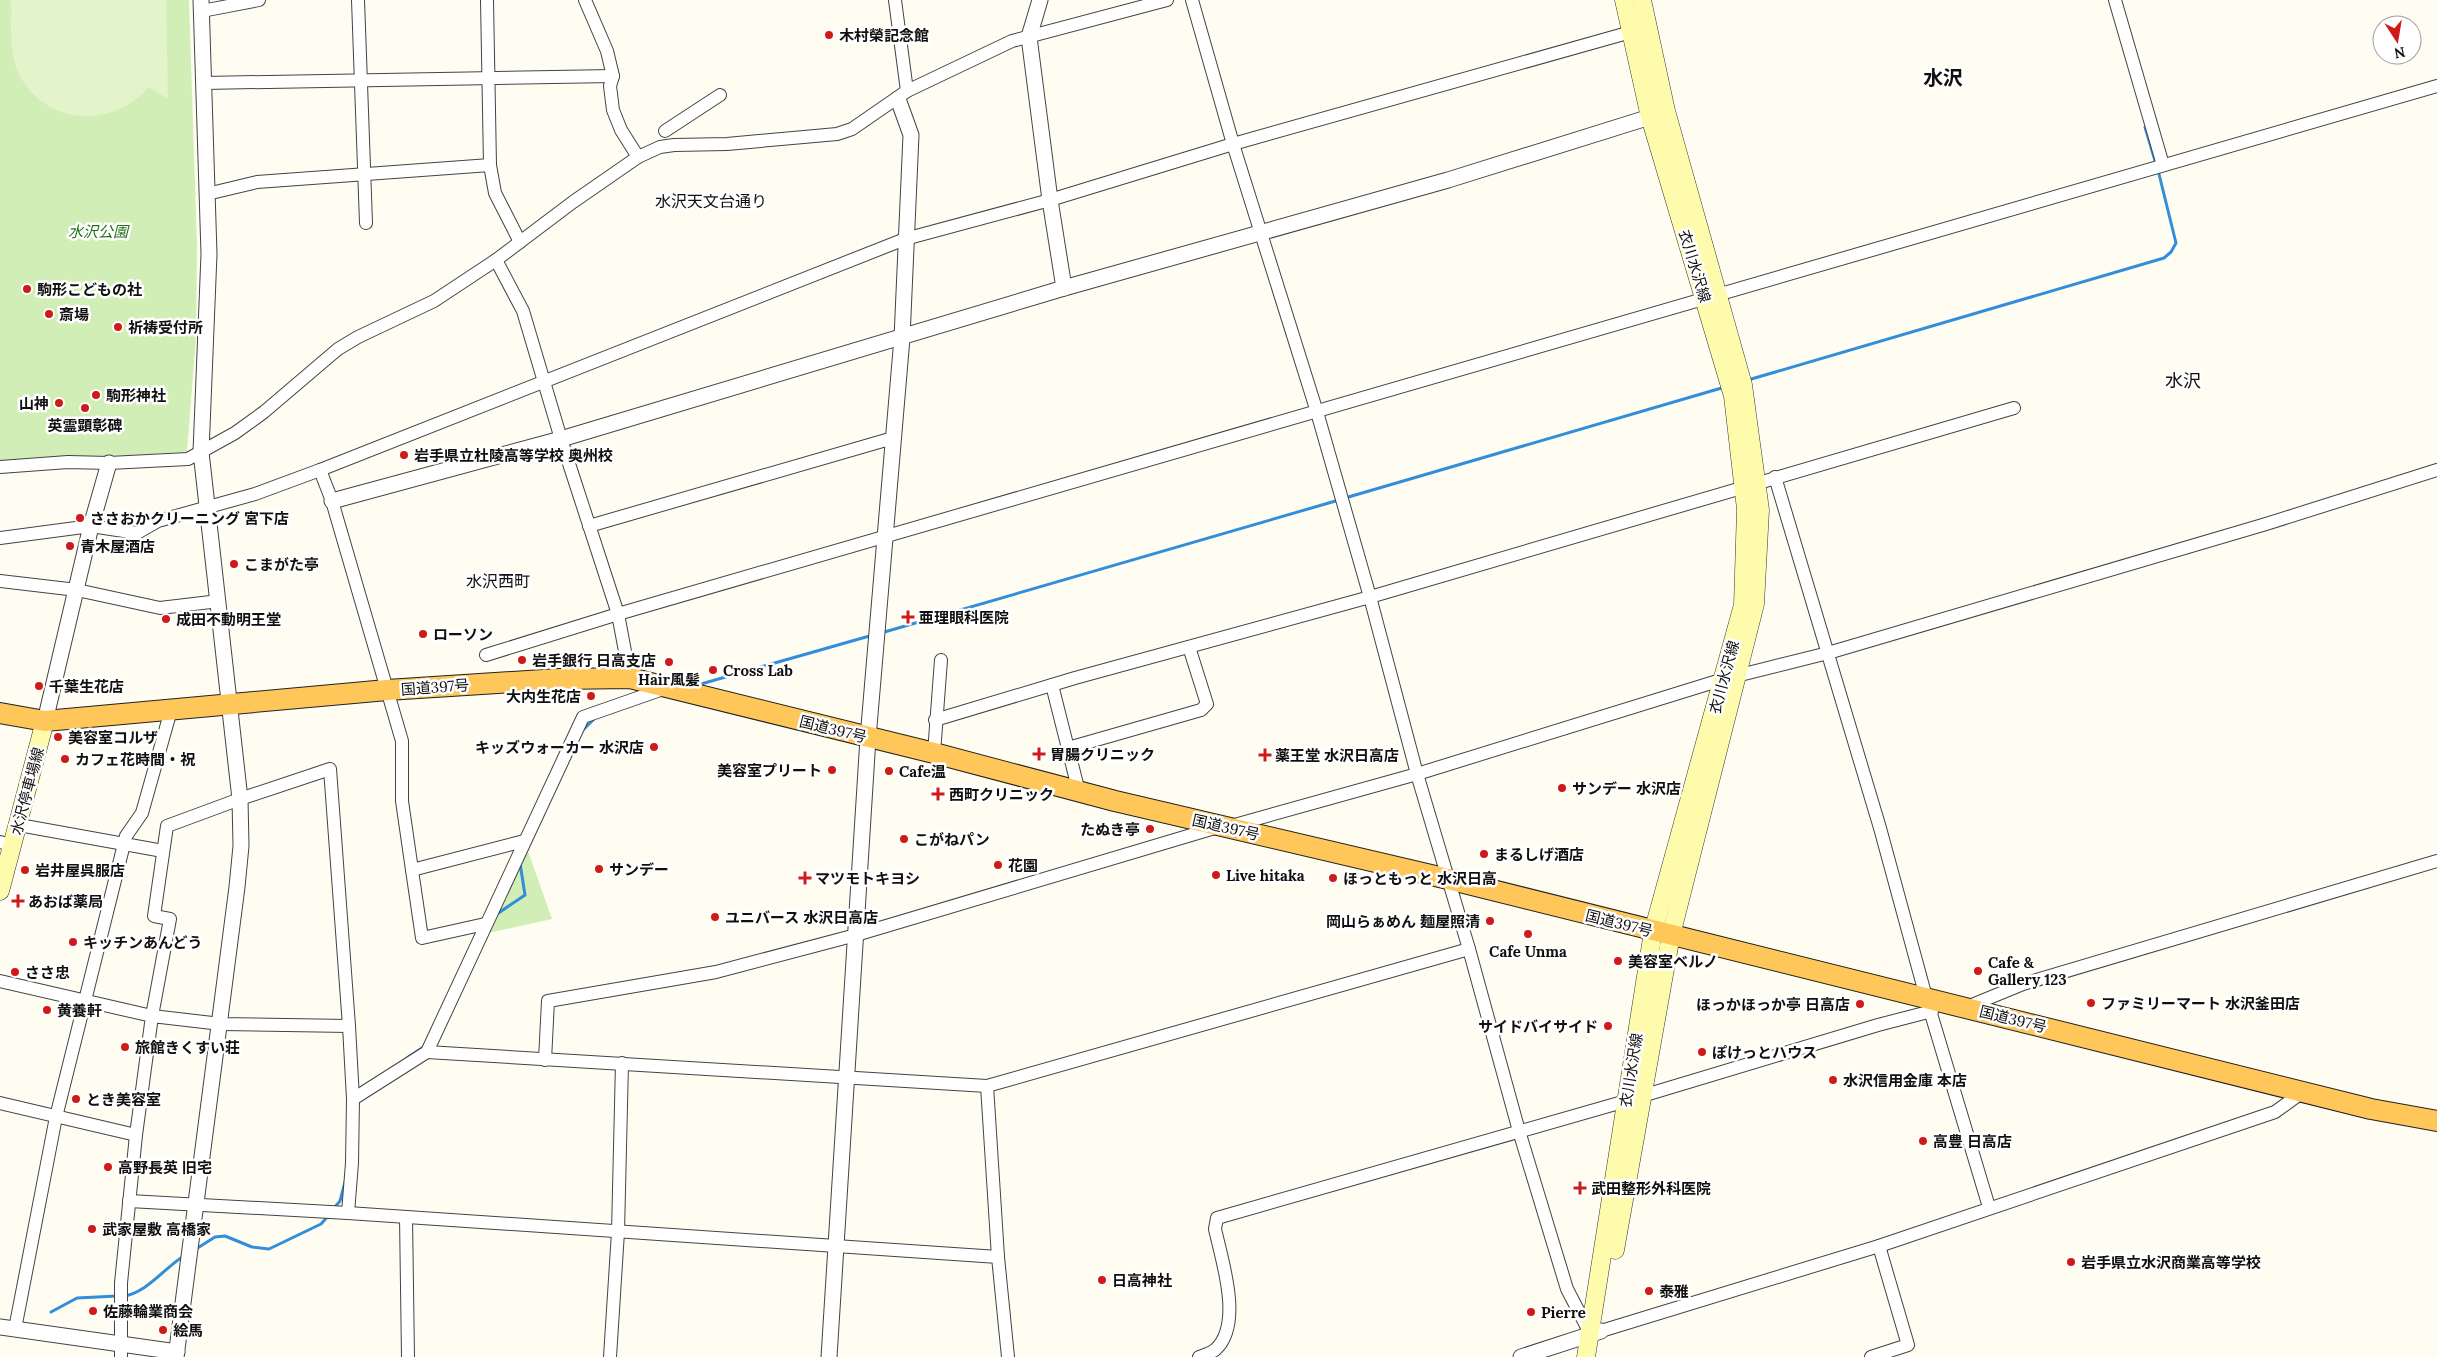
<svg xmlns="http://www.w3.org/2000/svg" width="2437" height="1357" font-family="Lora,'Noto Sans JP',serif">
<rect width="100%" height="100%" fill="#fffdf2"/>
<g fill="#d1eeb7">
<polygon points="0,0 189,0 197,245 196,338 187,452 0,462"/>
<polygon points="528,851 552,919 488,933"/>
</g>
<path fill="#e3f4ca" d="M11 0H166L168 99 149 87C113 128 48 127 20 76 8 54 12 24 11 0Z"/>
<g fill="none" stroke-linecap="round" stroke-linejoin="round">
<g stroke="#328dda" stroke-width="3">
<polyline points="2145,127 2156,164"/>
<polyline points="1748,380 2164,258 2171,252 2176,243 2158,170"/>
<polyline points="1345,498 1725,387"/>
<polyline points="881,633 1339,500"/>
<polyline points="694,686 873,635"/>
<polyline points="584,729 595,718"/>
<polyline points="497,914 525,895 520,863"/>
<polyline points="407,1058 425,1046"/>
<polyline points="334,1208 340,1201 345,1182"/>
<polyline points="196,1249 215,1237 225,1236 252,1247 269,1249 321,1224 329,1215"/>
<path d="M123 1296C146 1294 165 1267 184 1256"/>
<polyline points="51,1312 77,1298 117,1296"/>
</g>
<defs>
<g id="minor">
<polyline points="358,0 366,223"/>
<polyline points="487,0 490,165 495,193 520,242"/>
<polyline points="585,0 607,51 613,76 610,86 613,110 621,130 638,157"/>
<polyline points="895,0 907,91"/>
<polyline points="1192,0 1233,144 1317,412 1370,597 1417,774 1469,949 1519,1131 1567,1289 1591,1335"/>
<polyline points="2115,0 2163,165"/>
<polyline points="202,11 259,0"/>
<polyline points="203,83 613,76"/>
<polyline points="665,131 720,95"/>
<polyline points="207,194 257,182 490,165"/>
<polyline points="0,467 68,462 109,463 188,459 235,433 264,412 338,349 358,337 434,301 496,260 573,202 638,157 660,147 674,145 727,144 837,134 852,129 907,91 1012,41 1167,0"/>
<polyline points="320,470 332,501 402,741 402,801 412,870 524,841"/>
<polyline points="1775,477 1880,828 1926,997 1989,1207"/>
<polyline points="589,526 893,438"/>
<polyline points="0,538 91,526 137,533 158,521 255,494 320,470 905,239 1050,200 1233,144 1631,32"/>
<polyline points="0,581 77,590 160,608 219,601"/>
<polyline points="486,655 618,614 561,439 523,311 496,260"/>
<polyline points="630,678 618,614 2437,86"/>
<polyline points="1052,685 1079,792"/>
<polyline points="935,720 1075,678 1370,597 2014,408"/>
<polyline points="1068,748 1201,710 1207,704 1189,647"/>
<polyline points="934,753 941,660"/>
<polyline points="19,825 163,851"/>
<polyline points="1231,826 1417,774 1724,679 1828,653 2266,524 2437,470"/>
<polyline points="0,842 12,845"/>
<polyline points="412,870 422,938 485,924"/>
<polyline points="0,981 152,1016 221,1024 349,1026 330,769 240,799 167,826 154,916 170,919 152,1016 136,1135 121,1283 121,1357"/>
<polyline points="1967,1007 2023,984 2437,861"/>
<polyline points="349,1026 353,1099"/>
<polyline points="427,1052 987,1086 1469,949"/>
<polyline points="545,1060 548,1001 716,972 856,935 1218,827"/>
<polyline points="987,1086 998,1257 1008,1357"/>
<polyline points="1642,1096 1878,1025 1932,1011"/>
<polyline points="0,1103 136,1135"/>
<polyline points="129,1201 348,1213 352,1163 353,1099 427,1052 583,717 666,688"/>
<polyline points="348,1213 998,1257"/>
<polyline points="406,1217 408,1357"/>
<polyline points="15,1329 56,1117 126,836 142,813 171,710"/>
<polyline points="1601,1331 1879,1246 2275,1112 2304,1091"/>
<polyline points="610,1357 618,1232 622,1063"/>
<path d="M1199 1357C1204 1355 1212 1353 1216 1349 1243 1323 1222 1261 1215 1229L1217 1218 1626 1101"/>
<polyline points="1871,1357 1908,1345 1879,1246"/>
</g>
<g id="tertiary">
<polyline points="1040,0 1029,37 1050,200 1064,288"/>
<polyline points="332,501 561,439 1064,288 1448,180 1650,117"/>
<polyline points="45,721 91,526 109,463"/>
<polyline points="0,1327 177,1352"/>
<polyline points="176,1357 237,887 241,846 240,799 201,452 209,254 201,0"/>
<polyline points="829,1357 868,738 902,338 911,135 898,99"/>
<polyline points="1521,1357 1601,1331"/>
</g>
<g id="secondary">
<polyline points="0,891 45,721"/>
<polyline points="1615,1250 1671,935 1755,604 1760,510 1743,385 1666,111 1642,0"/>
<polyline points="1586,1357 1653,932 1743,605 1746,509 1733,396 1650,117 1624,0"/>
</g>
<polyline id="trunk" points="0,713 45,721 387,690 559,679 630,678 934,753 1115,801 1448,879 2371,1109 2437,1121"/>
</defs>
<use href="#minor" stroke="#434343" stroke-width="14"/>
<use href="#tertiary" stroke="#434343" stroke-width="17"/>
<use href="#secondary" stroke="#323232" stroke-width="19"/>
<use href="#trunk" stroke="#212121" stroke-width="22"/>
<use href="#minor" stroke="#fff" stroke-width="12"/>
<use href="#tertiary" stroke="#fff" stroke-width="15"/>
<use href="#secondary" stroke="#fffbad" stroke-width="18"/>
<use href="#trunk" stroke="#ffc659" stroke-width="20"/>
</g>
<g fill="#ce1b1a" stroke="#fff" stroke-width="2">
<circle cx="829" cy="35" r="5"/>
<circle cx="27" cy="289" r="5"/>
<circle cx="49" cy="314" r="5"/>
<circle cx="118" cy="327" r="5"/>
<circle cx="96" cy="395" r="5"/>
<circle cx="59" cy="403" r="5"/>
<circle cx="85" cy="408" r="5"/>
<circle cx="404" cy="455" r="5"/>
<circle cx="80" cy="518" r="5"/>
<circle cx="70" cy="546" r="5"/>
<circle cx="234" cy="564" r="5"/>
<path d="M905.5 609.5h5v5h5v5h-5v5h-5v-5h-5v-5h5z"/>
<circle cx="166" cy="619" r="5"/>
<circle cx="423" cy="634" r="5"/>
<circle cx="522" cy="660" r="5"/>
<circle cx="669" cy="662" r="5"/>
<circle cx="713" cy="670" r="5"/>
<circle cx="39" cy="686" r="5"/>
<circle cx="591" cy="696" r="5"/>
<circle cx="58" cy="737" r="5"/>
<circle cx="654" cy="747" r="5"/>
<path d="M1036.5 746.5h5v5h5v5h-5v5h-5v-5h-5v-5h5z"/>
<path d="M1262.5 747.5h5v5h5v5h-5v5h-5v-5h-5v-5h5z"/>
<circle cx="65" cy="759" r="5"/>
<circle cx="832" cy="770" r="5"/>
<circle cx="889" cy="771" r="5"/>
<circle cx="1562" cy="788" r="5"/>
<path d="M935.5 786.5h5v5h5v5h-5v5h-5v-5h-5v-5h5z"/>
<circle cx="1150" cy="829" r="5"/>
<circle cx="904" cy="839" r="5"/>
<circle cx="1484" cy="854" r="5"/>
<circle cx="998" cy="865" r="5"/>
<circle cx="599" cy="869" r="5"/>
<circle cx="25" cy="870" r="5"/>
<circle cx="1216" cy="875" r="5"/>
<path d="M802.5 870.5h5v5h5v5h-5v5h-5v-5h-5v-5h5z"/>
<circle cx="1333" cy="878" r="5"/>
<path d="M15.5 893.5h5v5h5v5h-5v5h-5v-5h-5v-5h5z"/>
<circle cx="715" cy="917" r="5"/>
<circle cx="1490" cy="921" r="5"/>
<circle cx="1528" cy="934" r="5"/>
<circle cx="73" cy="942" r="5"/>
<circle cx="1618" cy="961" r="5"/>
<circle cx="1978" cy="971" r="5"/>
<circle cx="15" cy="972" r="5"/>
<circle cx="2091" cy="1003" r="5"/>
<circle cx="1860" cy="1004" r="5"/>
<circle cx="47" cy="1010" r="5"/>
<circle cx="1608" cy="1026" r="5"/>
<circle cx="125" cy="1047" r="5"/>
<circle cx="1702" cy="1052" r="5"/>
<circle cx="1833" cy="1080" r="5"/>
<circle cx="76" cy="1099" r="5"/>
<circle cx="1923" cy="1141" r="5"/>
<circle cx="108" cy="1167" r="5"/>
<path d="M1577.5 1180.5h5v5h5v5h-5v5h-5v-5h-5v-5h5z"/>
<circle cx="92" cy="1229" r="5"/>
<circle cx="2071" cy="1262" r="5"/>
<circle cx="1102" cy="1280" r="5"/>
<circle cx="1649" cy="1291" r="5"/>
<circle cx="93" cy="1311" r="5"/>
<circle cx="1531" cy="1312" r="5"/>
<circle cx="163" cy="1330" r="5"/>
</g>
<g text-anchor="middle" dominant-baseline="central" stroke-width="5" stroke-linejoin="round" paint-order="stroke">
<g font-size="15" font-weight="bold" fill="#101010" stroke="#fff" text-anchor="start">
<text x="839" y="35">木村榮記念館</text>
<text x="37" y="289">駒形こどもの社</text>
<text x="59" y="314">斎場</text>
<text x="128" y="327">祈祷受付所</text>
<text x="106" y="395">駒形神社</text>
<text x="49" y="403" text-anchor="end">山神</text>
<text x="85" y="425" text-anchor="middle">英霊顕彰碑</text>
<text x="414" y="455">岩手県立杜陵高等学校 奥州校</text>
<text x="90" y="518">ささおかクリーニング 宮下店</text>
<text x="80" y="546">青木屋酒店</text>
<text x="244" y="564">こまがた亭</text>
<text x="919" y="617">亜理眼科医院</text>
<text x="176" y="619">成田不動明王堂</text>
<text x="433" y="634">ローソン</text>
<text x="532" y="660">岩手銀行 日高支店</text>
<text x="723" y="670">Cross Lab</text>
<text x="669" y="679" text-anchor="middle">Hair風髪</text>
<text x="49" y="686">千葉生花店</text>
<text x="581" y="696" text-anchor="end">大内生花店</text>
<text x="68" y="737">美容室コルザ</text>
<text x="644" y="747" text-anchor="end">キッズウォーカー 水沢店</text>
<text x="1050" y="754">胃腸クリニック</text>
<text x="1275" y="755">薬王堂 水沢日高店</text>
<text x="75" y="759">カフェ花時間・祝</text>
<text x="822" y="770" text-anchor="end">美容室プリート</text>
<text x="899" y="771">Cafe温</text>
<text x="1572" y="788">サンデー 水沢店</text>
<text x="949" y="794">西町クリニック</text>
<text x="1140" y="829" text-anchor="end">たぬき亭</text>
<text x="914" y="839">こがねパン</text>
<text x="1494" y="854">まるしげ酒店</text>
<text x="1008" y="865">花園</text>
<text x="609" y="869">サンデー</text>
<text x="35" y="870">岩井屋呉服店</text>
<text x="1226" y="875">Live hitaka</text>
<text x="815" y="878">マツモトキヨシ</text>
<text x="1343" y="878">ほっともっと 水沢日高</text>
<text x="28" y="901">あおば薬局</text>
<text x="725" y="917">ユニバース 水沢日高店</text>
<text x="1480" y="921" text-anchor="end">岡山らぁめん 麺屋照清</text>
<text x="83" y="942">キッチンあんどう</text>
<text x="1528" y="951" text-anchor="middle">Cafe Unma</text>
<text x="1628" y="961">美容室ベルノ</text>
<text x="1988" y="962">Cafe &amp;<tspan x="1988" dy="17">Gallery 123</tspan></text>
<text x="25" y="972">ささ忠</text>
<text x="2101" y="1003">ファミリーマート 水沢釜田店</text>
<text x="1850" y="1004" text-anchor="end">ほっかほっか亭 日高店</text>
<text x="57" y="1010">黄養軒</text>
<text x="1598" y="1026" text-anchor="end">サイドバイサイド</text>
<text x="135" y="1047">旅館きくすい荘</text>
<text x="1712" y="1052">ぽけっとハウス</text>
<text x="1843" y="1080">水沢信用金庫 本店</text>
<text x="86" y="1099">とき美容室</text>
<text x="1933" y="1141">高豊 日高店</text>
<text x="118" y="1167">高野長英 旧宅</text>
<text x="1591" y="1188">武田整形外科医院</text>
<text x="102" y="1229">武家屋敷 高橋家</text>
<text x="2081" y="1262">岩手県立水沢商業高等学校</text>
<text x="1112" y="1280">日高神社</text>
<text x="1659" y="1291">泰雅</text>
<text x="103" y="1311">佐藤輪業商会</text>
<text x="1541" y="1312">Pierre</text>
<text x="173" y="1330">絵馬</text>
</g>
<g font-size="15" font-style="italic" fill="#266f19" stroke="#fff">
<text x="98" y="231">水沢公園</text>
</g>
<g font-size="15" fill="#101010" stroke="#fff">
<text transform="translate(1695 266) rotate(73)">衣川水沢線</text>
<text transform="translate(1724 677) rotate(-75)">衣川水沢線</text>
<text transform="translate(435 687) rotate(-4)">国道397号</text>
<text transform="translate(833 729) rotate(14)">国道397号</text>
<text transform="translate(27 791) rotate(-75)">水沢停車場線</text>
<text transform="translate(1226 827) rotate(13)">国道397号</text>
<text transform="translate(1619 923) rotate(14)">国道397号</text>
<text transform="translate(2013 1019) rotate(14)">国道397号</text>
<text transform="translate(1631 1070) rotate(-81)">衣川水沢線</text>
</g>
<g font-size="16" fill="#101010" stroke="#fff">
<text x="711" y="201">水沢天文台通り</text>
<text x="498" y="581">水沢西町</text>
</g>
<g font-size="18" fill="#101010" stroke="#fff">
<text x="2183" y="380">水沢</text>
</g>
<g font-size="20" font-weight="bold" fill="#101010" stroke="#fff">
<text x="1943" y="77">水沢</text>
</g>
</g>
<g transform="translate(2397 40) rotate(168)"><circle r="24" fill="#ffffff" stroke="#9f9f9f"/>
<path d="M0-4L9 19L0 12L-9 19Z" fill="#ce1b1a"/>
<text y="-8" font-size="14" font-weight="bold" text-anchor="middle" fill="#101010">N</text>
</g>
</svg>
